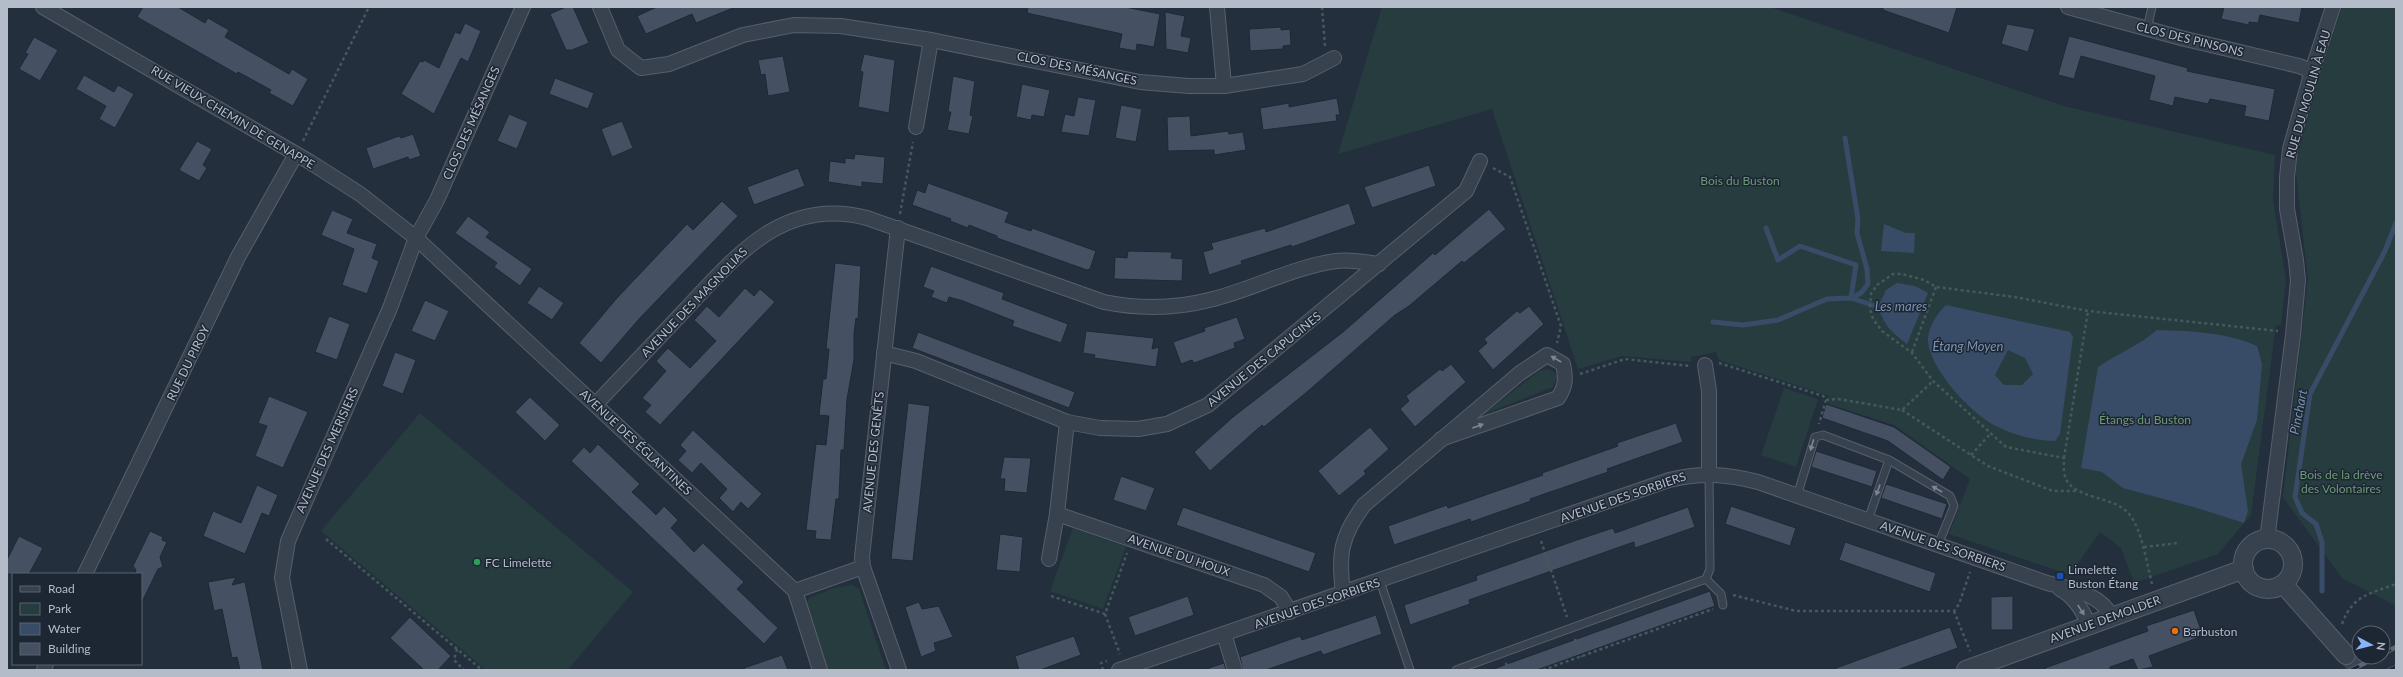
<svg xmlns="http://www.w3.org/2000/svg" width="2403" height="677" font-family="Lato,sans-serif">
<rect width="100%" height="100%" fill="#242f3e"/>
<g fill="#263c3f">
<polygon points="1382,7 1770,7 2064,106 2275,155 2273,200 2286,280 2281,325 2276,325 2251,515 2218,554 2134,583 2121,548 2100,532 2070,575 1949,534 1970,479 1894,425 1828,404 1829,396 1719,360 1716,352 1691,357 1691,362 1622,356 1578,369 1492,109 1338,154"/>
<polygon points="2342,7 2396,7 2396,606 2342,578 2283,497 2308,278 2295,166 2319,77"/>
<polygon points="1547,369 1553,371 1557,376 1553,387 1482,415 1538,372"/>
<polygon points="1784,388 1818,399 1796,467 1761,455"/>
<polygon points="420,413 633,592 568,670 486,670 321,531"/>
<polygon points="1073,528 1126,547 1103,609 1050,591"/>
<polygon points="852,585 859,589 886,670 828,670 807,603 809,598 834,588"/>
</g>
<g fill="#394c67" fill-rule="evenodd">
<polygon points="1884,224 1906,233 1915,233 1914,253 1881,251"/>
<path d="M1897 283 1915 286 1928 293 1907 344C1892 333 1884 325 1878 307L1886 290Z"/>
<path d="M1946 305 2070 332 2073 337 2060 434 2055 441C2035 441 2014 435 1996 426 1971 414 1931 370 1928 342 1927 329 1937 313 1946 305ZM2008 350 2025 358 2033 374 2022 385H2004L1995 375Z"/>
<path d="M2157 330C2190 331 2226 332 2257 346L2262 364 2257 420 2241 464 2248 511 2244 523 2197 508 2123 488 2102 472 2081 468 2098 367C2117 354 2140 345 2157 330Z"/>
</g>
<g fill="none" stroke-linecap="round" stroke-linejoin="round">
<g stroke="#394c67" stroke-width="5">
<polyline points="1845,138 1858,219 1857,233 1867,269 1868,284 1861,293 1851,298"/>
<polyline points="1766,228 1778,260 1800,246 1856,265 1851,298"/>
<polyline points="1713,322 1743,325 1778,320 1827,299 1851,298 1878,307"/>
<polyline points="2322,591 2322,542 2316,524 2302,513 2295,497 2310,394 2385,251 2396,223"/>
</g>
</g>
<g fill="#455162" stroke="#1f2835">
<polygon points="143,7 178,7 205,23 208,18 229,30 225,37 289,74 292,69 308,79 293,106 269,93 271,90 238,72 237,74 137,17"/>
<polygon points="566,7 573,7 589,43 572,50 566,50 550,14"/>
<polygon points="657,7 733,7 733,8 696,23 692,14 646,34 637,16"/>
<polygon points="1028,7 1125,7 1160,14 1154,47 1137,44 1136,51 1119,48 1122,34 1027,13"/>
<polygon points="1883,7 1957,7 1949,33 1883,10"/>
<polygon points="2224,7 2302,7 2299,23 2260,15 2258,23 2249,22 2249,25 2221,19"/>
<polygon points="1165,12 1185,16 1181,36 1191,38 1188,53 1166,49"/>
<polygon points="465,23 481,31 468,62 461,58 434,114 401,94 420,61 423,62 424,60 439,68 455,32 460,34"/>
<polygon points="2007,24 2035,29 2028,52 2001,44"/>
<polygon points="1281,27 1281,30 1290,29 1291,45 1283,46 1283,49 1250,51 1249,29"/>
<polygon points="2069,36 2188,68 2187,71 2275,89 2269,121 2244,116 2246,106 2210,99 2208,104 2175,97 2173,106 2149,100 2155,76 2081,56 2074,79 2058,75"/>
<polygon points="34,37 58,50 40,81 19,69 28,54 25,53"/>
<polygon points="864,54 895,60 889,113 858,107 863,72 860,71"/>
<polygon points="783,56 790,92 768,96 765,74 761,75 758,60"/>
<polygon points="84,75 114,92 118,85 134,94 115,128 99,119 106,106 76,89"/>
<polygon points="953,76 975,81 970,115 973,116 969,134 947,130 951,112 948,112"/>
<polygon points="555,78 594,93 588,109 549,94"/>
<polygon points="1022,84 1050,90 1044,117 1032,115 1031,120 1016,117"/>
<polygon points="1078,97 1096,100 1089,136 1061,132 1065,114 1074,116"/>
<polygon points="1337,98 1340,115 1336,115 1337,121 1263,130 1260,108 1289,103 1289,107"/>
<polygon points="1121,105 1142,109 1136,142 1115,138"/>
<polygon points="509,114 528,122 517,149 497,141"/>
<polygon points="1190,116 1191,136 1228,131 1229,134 1243,132 1246,150 1214,155 1214,150 1168,151 1167,117"/>
<polygon points="622,121 633,148 612,157 601,129"/>
<polygon points="413,134 421,156 409,160 408,157 373,169 366,148 399,136 401,138"/>
<polygon points="197,141 212,149 203,165 207,168 199,181 179,170"/>
<polygon points="855,154 885,157 883,184 862,182 862,187 828,182 830,161 845,163 845,158 854,159"/>
<polygon points="1429,165 1436,186 1372,208 1364,187"/>
<polygon points="798,168 805,186 754,205 747,187"/>
<polygon points="928,183 1009,212 1005,222 1031,231 1032,228 1096,251 1090,269 1087,270 997,238 997,236 969,225 968,228 950,221 951,219 912,205 917,190 925,193"/>
<polygon points="722,201 738,216 639,319 601,363 579,343 617,298 687,224 693,230"/>
<polygon points="1349,203 1356,224 1292,247 1291,245 1241,261 1242,264 1209,275 1203,252 1213,249 1211,243 1265,228 1266,232"/>
<polygon points="1489,209 1506,229 1464,263 1462,261 1409,306 1395,315 1307,392 1264,427 1262,425 1210,471 1194,452 1233,417 1343,332 1433,253 1435,255"/>
<polygon points="332,210 353,219 347,233 377,244 372,258 379,261 367,294 342,285 354,249 321,235"/>
<polygon points="468,216 490,232 486,237 532,269 520,286 494,267 497,263 455,233"/>
<polygon points="1128,251 1172,252 1171,258 1183,259 1182,281 1114,279 1115,257 1127,258"/>
<polygon points="835,263 861,266 858,319 856,318 854,333 854,360 847,399 844,450 841,450 839,499 836,499 831,540 815,539 816,531 806,530 816,444 826,445 829,416 819,415 823,379 826,379 829,349 826,349"/>
<polygon points="931,266 1004,293 1002,299 1068,324 1061,343 1012,326 1014,321 963,301 949,297 947,303 931,297 934,291 923,287"/>
<polygon points="539,286 564,303 552,320 527,303"/>
<polygon points="745,288 754,296 760,289 775,302 660,425 645,412 651,405 642,398 666,371 656,361 668,348 690,368 716,341 694,320 707,306 719,317"/>
<polygon points="425,300 449,311 435,341 411,331"/>
<polygon points="1529,306 1544,324 1493,370 1478,351 1487,343 1484,339 1517,311 1520,313"/>
<polygon points="329,316 350,324 337,360 315,352"/>
<polygon points="1237,317 1245,339 1234,343 1235,348 1194,363 1192,360 1181,364 1173,342 1205,331 1204,328"/>
<polygon points="1086,331 1154,338 1152,349 1159,347 1156,367 1094,358 1095,355 1083,353"/>
<polygon points="918,332 1075,392 1069,408 912,348"/>
<polygon points="395,352 416,360 403,394 382,386"/>
<polygon points="1451,364 1466,382 1415,427 1400,409 1409,401 1406,396 1440,369 1442,371"/>
<polygon points="269,396 308,412 283,468 255,456 267,426 258,423"/>
<polygon points="530,397 560,425 545,441 515,412"/>
<polygon points="908,403 930,406 913,561 891,559"/>
<polygon points="1826,404 1894,427 1951,467 1943,480 1888,441 1822,418"/>
<polygon points="1676,423 1683,442 1607,469 1608,472 1530,499 1531,501 1508,509 1471,522 1470,519 1394,545 1388,526 1447,505 1448,508 1543,475 1542,473 1618,446 1617,443"/>
<polygon points="1370,427 1389,449 1364,471 1366,474 1339,496 1318,471"/>
<polygon points="693,430 762,494 748,509 741,502 733,512 719,498 727,489 701,463 692,473 678,460 686,451 680,445"/>
<polygon points="598,444 640,484 632,492 646,505 656,515 664,506 678,520 671,528 694,552 703,543 744,582 737,589 778,628 764,644 571,461 584,447 590,453"/>
<polygon points="1816,451 1877,471 1872,487 1811,467"/>
<polygon points="1004,457 1031,458 1027,493 1004,491 1005,479 1000,479"/>
<polygon points="1121,476 1155,488 1146,511 1113,500"/>
<polygon points="1886,484 1947,504 1942,519 1881,498"/>
<polygon points="257,485 278,495 269,516 262,513 245,554 203,536 213,511 241,523"/>
<polygon points="1731,506 1796,528 1790,546 1725,524"/>
<polygon points="1183,507 1316,553 1309,572 1176,525"/>
<polygon points="1688,507 1695,527 1635,548 1634,542 1469,600 1470,604 1410,625 1404,605 1477,580 1476,576 1574,541 1613,528 1615,533"/>
<polygon points="150,531 163,537 162,540 167,542 160,557 163,567 158,569 141,604 141,574 135,573 136,570 133,566"/>
<polygon points="1000,534 1023,537 1020,572 996,570"/>
<polygon points="19,536 43,548 29,574 7,574 7,560"/>
<polygon points="1845,542 1936,573 1930,592 1839,560"/>
<polygon points="236,577 232,585 245,582 263,670 240,670 237,657 232,658 222,609 214,611 208,582"/>
<polygon points="1710,591 1715,606 1537,670 1496,670 1496,668"/>
<polygon points="1188,596 1194,615 1135,636 1128,617"/>
<polygon points="2013,596 2013,630 1991,630 1991,597"/>
<polygon points="919,602 922,609 939,606 953,637 934,643 936,651 921,657 905,607"/>
<polygon points="2194,610 2203,636 2149,656 2153,667 2138,670 2133,659 2110,667 2110,670 2046,670 2045,668 2148,631 2146,626"/>
<polygon points="1376,615 1382,634 1323,655 1321,651 1266,670 1243,670 1240,657 1300,636 1302,640"/>
<polygon points="410,617 451,656 438,670 424,670 390,638"/>
<polygon points="1950,627 1958,648 1897,670 1837,670 1836,668"/>
<polygon points="1074,636 1081,655 1040,670 1019,670 1015,656"/>
<polygon points="782,655 788,670 745,670 744,668"/>
<polygon points="1224,663 1226,670 1209,670 1209,668"/>
</g>
<g fill="none" stroke-linecap="round" stroke-linejoin="round">
<polyline stroke="#3a4453" stroke-width="18" stroke-dasharray="18 9" stroke-linecap="butt" points="2346,655 2360,670"/>
<defs>
<g id="service">
<polyline points="2147,29 2152,7"/>
<polyline points="1797,496 1815,437 1823,435 1889,460 1950,496 1954,506 1938,545"/>
<polyline points="1868,520 1889,460"/>
<polyline points="1706,579 1721,594 1723,605"/>
<polyline points="1380,581 1410,670"/>
<polyline points="1456,670 1706,579 1710,569 1709,473"/>
</g>
<g id="minor">
<polyline points="43,7 310,162 360,194 416,238 795,591 820,670"/>
<polyline points="600,7 618,50 641,68 669,64 743,35 794,25 841,26 931,40 1140,82 1189,86 1224,86 1303,74 1334,58"/>
<polyline points="1217,7 1224,86"/>
<polyline points="2068,7 2181,38 2299,66 2312,71"/>
<polyline points="916,127 931,40"/>
<polyline points="898,228 862,557 863,567 899,670"/>
<polyline points="884,353 916,361 1067,422 1100,428 1138,429 1167,424 1208,405 1466,191 1480,161"/>
<polyline points="1705,365 1709,391 1709,473"/>
<path d="M596 404C625 373 655 342 684 311 735 257 783 196 867 218L1104 302C1139 309 1174 309 1209 300 1252 290 1292 267 1336 261 1350 259 1365 262 1379 264"/>
<polyline points="1057,514 1264,585 1281,597 1290,612"/>
<polyline points="2267,540 2293,335 2298,280 2296,260 2287,209 2287,177 2290,149 2312,71 2333,7"/>
<polyline points="1049,559 1057,514 1067,422"/>
<polyline points="85,574 238,257 296,154"/>
<path d="M2060 589C2074 596 2083 611 2089 625"/>
<polyline points="795,591 863,567"/>
<path d="M1343 592C1338 554 1341 536 1364 505L1520 373 1547 355 1563 364C1566 378 1566 386 1558 398L1441 439"/>
<polyline points="1224,634 1235,670"/>
<polyline points="44,670 46,664"/>
<polyline points="300,670 282,578 288,541 390,308 416,238 437,200 523,7"/>
<path d="M1119 670 1669 480C1701 472 1727 474 1758 482L2047 583C2071 589 2100 593 2112 617"/>
</g>
<g id="tertiary">
<circle cx="2268" cy="564" r="25"/>
<polyline points="2283,584 2346,655"/>
<polyline points="1966,670 2244,569"/>
</g>
</defs>
<use href="#service" stroke="#565f6c" stroke-width="9"/>
<use href="#minor" stroke="#565f6c" stroke-width="16"/>
<use href="#tertiary" stroke="#565f6c" stroke-width="20"/>
<g stroke="#44595c" stroke-width="2.5" stroke-dasharray="3 3" stroke-linecap="butt">
<polyline points="1322,7 1325,46"/>
<polyline points="303,141 369,7"/>
<polyline points="1493,168 1510,177 1561,326 1557,343"/>
<polyline points="900,214 913,142"/>
<polyline points="1912,352 1936,287"/>
<polyline points="1719,363 1823,396 1826,400 1819,424"/>
<polyline points="1580,374 1625,359 1690,366"/>
<polyline points="1826,400 1838,399 1902,410 1933,381"/>
<polyline points="1902,410 1988,466 2053,491 2076,491"/>
<polyline points="1971,455 1991,433"/>
<polyline points="2064,458 2088,311"/>
<polyline points="326,539 482,670"/>
<polyline points="1541,541 1567,617"/>
<polyline points="2144,547 2179,543"/>
<path d="M2152 584C2147 565 2142 529 2129 514 2114 495 2072 500 2065 476 2063 471 2064 463 2064 458L2006 447 1933 381 1912 353 1882 331 1873 319 1870 309 1871 294 1877 285 1893 274H1902L1924 280 1936 287 2015 297 2088 311 2278 331"/>
<polyline points="1733,595 1796,611 1954,611 1959,604 1970,572"/>
<polyline points="1051,596 1105,614 1127,553"/>
<polyline points="1954,611 1970,651"/>
<polyline points="1105,614 1120,654"/>
<path d="M2342 624C2353 595 2369 594 2396 584"/>
<polyline points="1575,639 1582,657"/>
<polyline points="457,649 454,660 464,670"/>
<polyline points="1506,663 1508,670"/>
<polyline points="1103,670 1101,663 1107,661"/>
<polyline points="1543,670 1713,609"/>
</g>
<use href="#service" stroke="#38414e" stroke-width="7"/>
<use href="#minor" stroke="#38414e" stroke-width="14"/>
<use href="#tertiary" stroke="#38414e" stroke-width="18"/>
<defs>
<g id="rail">
<polyline points="2383,654 2396,647"/>
<polyline points="2351,670 2377,657"/>
<polyline points="2389,670 2396,667"/>
</g>
</defs>
<use href="#rail" stroke="#5a6575" stroke-width="4.5"/>
<use href="#rail" stroke="#1d2633" stroke-width="3" stroke-dasharray="9" stroke-linecap="butt"/>
</g>
<defs><path id="oneway-solid" d="M-6-.8H1V-3.2L6.5 0L1 3.2V.8H-6Z"/></defs>
<g fill="#7c8592">
<use href="#oneway-solid" transform="translate(1556 359) rotate(-150)"/>
<use href="#oneway-solid" transform="translate(1478 426) rotate(-20)"/>
<use href="#oneway-solid" transform="translate(1812 445) rotate(107)"/>
<use href="#oneway-solid" transform="translate(1937 489) rotate(-150)"/>
<use href="#oneway-solid" transform="translate(1878 490) rotate(110)"/>
<use href="#oneway-solid" transform="translate(2081 610) rotate(57)"/>
</g>
<circle fill="#2e9e5b" stroke="#1d2633" stroke-width="1.5" cx="477" cy="562" r="4"/>
<rect fill="#1a4fb4" stroke="#1d2633" stroke-width="1.5" x="2056" y="572" width="8" height="8" rx="2"/>
<circle fill="#e8710a" stroke="#1d2633" stroke-width="1.5" cx="2175" cy="631" r="4"/>
<g text-anchor="middle" dominant-baseline="central" stroke-width="3" stroke-linejoin="round" paint-order="stroke">
<g font-size="12" fill="#b4bcc9" stroke="#1d2633">
<text transform="translate(2190 39) rotate(14)">CLOS DES PINSONS</text>
<text transform="translate(1077 68) rotate(12)">CLOS DES MÉSANGES</text>
<text transform="translate(2308 94) rotate(-74)">RUE DU MOULIN À EAU</text>
<text transform="translate(233 117) rotate(31)">RUE VIEUX CHEMIN DE GENAPPE</text>
<text transform="translate(471 123) rotate(-66)">CLOS DES MÉSANGES</text>
<text transform="translate(694 302) rotate(-46)">AVENUE DES MAGNOLIAS</text>
<text transform="translate(1264 359) rotate(-39)">AVENUE DES CAPUCINES</text>
<text transform="translate(188 363) rotate(-64)">RUE DU PIROY</text>
<text transform="translate(636 442) rotate(43)">AVENUE DES ÉGLANTINES</text>
<text transform="translate(327 450) rotate(-66)">AVENUE DES MERISIERS</text>
<text transform="translate(873 452) rotate(-84)">AVENUE DES GENÊTS</text>
<text transform="translate(1623 497) rotate(-19)">AVENUE DES SORBIERS</text>
<text transform="translate(1943 546) rotate(19)">AVENUE DES SORBIERS</text>
<text transform="translate(1179 555) rotate(19)">AVENUE DU HOUX</text>
<text transform="translate(1317 603) rotate(-19)">AVENUE DES SORBIERS</text>
<text transform="translate(2105 619) rotate(-20)">AVENUE DEMOLDER</text>
</g>
<g font-size="12" fill="#6b9a76" stroke="#1d2633">
<text x="1740" y="180">Bois du Buston</text>
<text x="2145" y="419">Étangs du Buston</text>
<text x="2341" y="474">Bois de la drève<tspan x="2341" dy="14">des Volontaires</tspan></text>
</g>
<g font-size="12" fill="#b4bcc9" stroke="#1d2633" text-anchor="start">
<text x="485" y="562">FC Limelette</text>
<text x="2068" y="569">Limelette<tspan x="2068" dy="14">Buston Étang</tspan></text>
<text x="2183" y="631">Barbuston</text>
</g>
<g font-size="13" font-style="italic" fill="#7c92b1" stroke="#1d2633">
<text x="1901" y="306">Les mares</text>
<text x="1968" y="346">Étang Moyen</text>
<text transform="translate(2298 412) rotate(-79)">Pinchart</text>
</g>
</g>
<rect width="2403" height="677" fill="none" stroke="#b4bcc9" stroke-width="16"/>
<rect x="12" y="573" width="130" height="92" fill="#1d2633" stroke="#59626f"/>
<rect x="20" y="586" width="20" height="6" fill="#38414e" stroke="#59626f"/>
<text x="48" y="593" font-size="12" fill="#b4bcc9">Road</text>
<rect x="20" y="603" width="20" height="12" fill="#263c3f" stroke="#59626f"/>
<text x="48" y="613" font-size="12" fill="#b4bcc9">Park</text>
<rect x="20" y="623" width="20" height="12" fill="#394c67" stroke="#59626f"/>
<text x="48" y="633" font-size="12" fill="#b4bcc9">Water</text>
<rect x="20" y="643" width="20" height="12" fill="#455162" stroke="#59626f"/>
<text x="48" y="653" font-size="12" fill="#b4bcc9">Building</text>
<g transform="translate(2371 645) rotate(97)"><circle r="19" fill="#1d2633" stroke="#59626f"/>
<path d="M0-3L7 15L0 10L-7 15Z" fill="#8ab4f8"/>
<text y="-6" font-size="11" font-weight="bold" text-anchor="middle" fill="#b4bcc9">N</text>
</g>
</svg>
